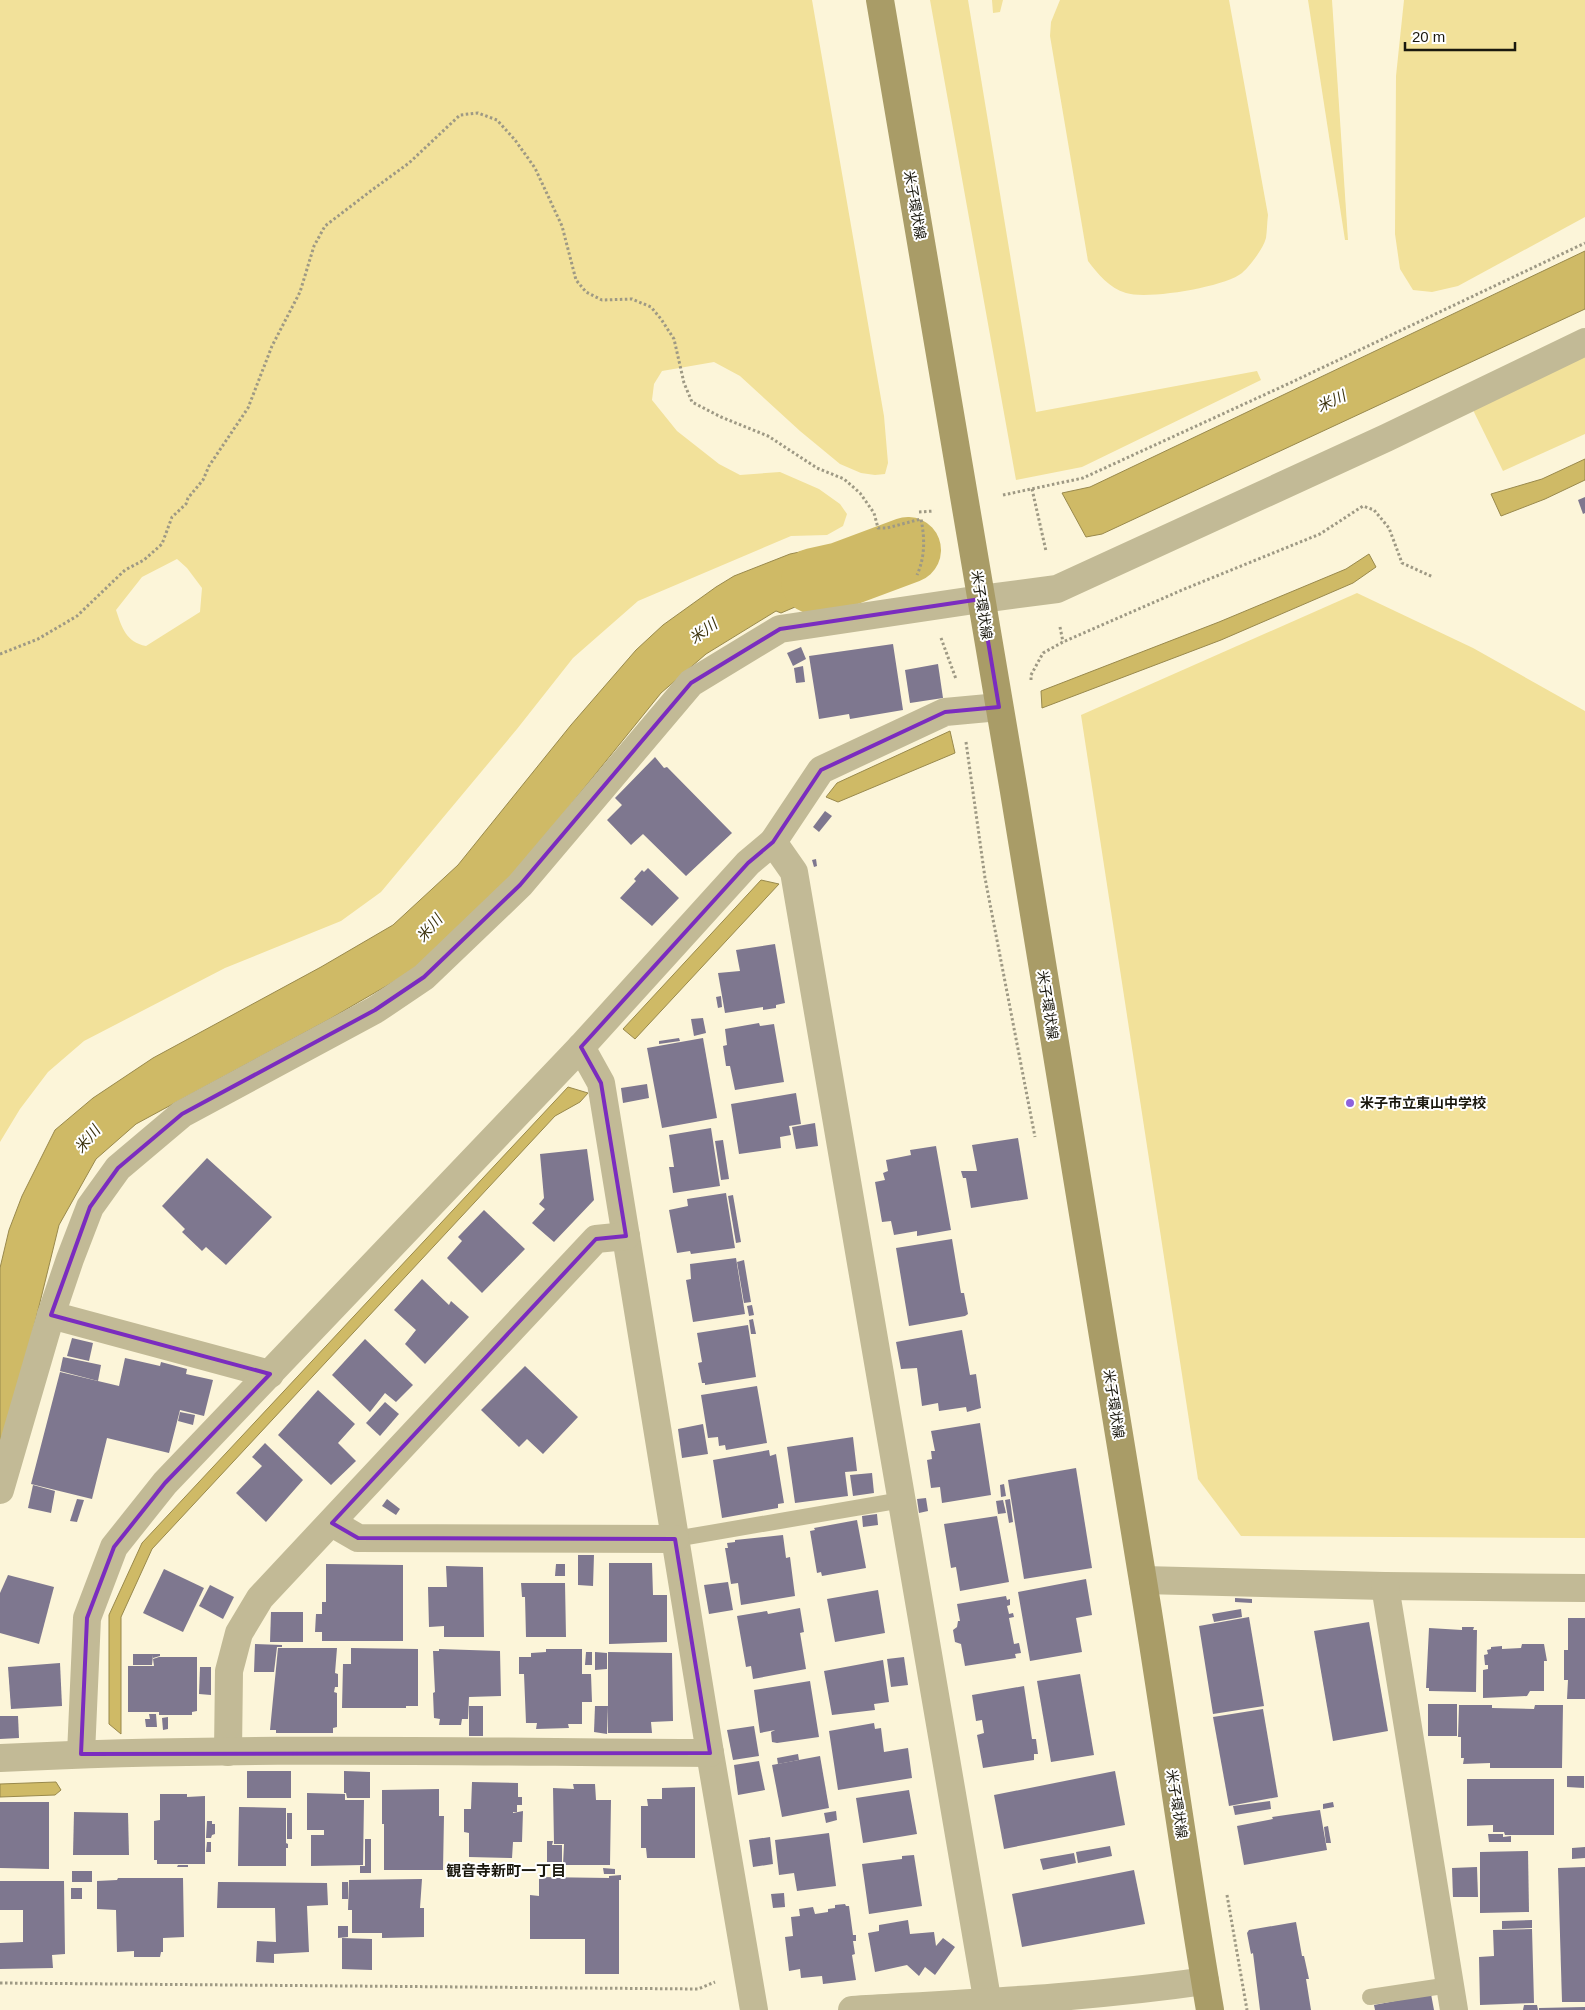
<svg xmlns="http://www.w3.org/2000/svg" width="1585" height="2010" font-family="Arial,'Noto Sans JP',sans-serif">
<rect width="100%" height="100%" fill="#fcf5d9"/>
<g fill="#f2e19a" fill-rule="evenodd">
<path d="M0 0H812L884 416 888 463 885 474 875 475 861 473 840 464 800 431 740 376 714 362 662 371 654 384 652 400 677 431 719 464 740 475 780 472 819 489 840 504 847 514 843 526 827 535 791 536 638 601 573 658 517 729 381 892 341 921 225 968 84 1041 48 1072 20 1109 0 1142ZM177 559 187 568 202 588 200 612 146 646C126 642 122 628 116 610L142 577Z"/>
<polygon points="930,0 968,0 1036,412 1257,371 1261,380 1082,467 1016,480"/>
<polygon points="992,0 1003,0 1000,12 993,13"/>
<path d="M1060 0H1229L1268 215C1267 223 1267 231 1266 238 1263 249 1250 266 1242 273 1225 287 1147 300 1126 293 1109 288 1098 274 1088 261L1050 36 1051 22Z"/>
<polygon points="1308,0 1332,0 1348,240 1345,240"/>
<polygon points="1404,0 1585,0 1585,217 1458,286 1432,292 1413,290 1400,269 1395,234 1396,76"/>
<polygon points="1585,356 1585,434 1503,471 1473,410"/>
<polygon points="1357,593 1473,648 1585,711 1585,1538 1241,1536 1198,1479 1081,715"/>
</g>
<g fill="#cfba66" stroke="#99894c">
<polygon points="1585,251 1585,309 1102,534 1086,537 1062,493 1090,487"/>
<polygon points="1585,459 1585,480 1545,499 1501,516 1491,494 1542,479"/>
<polygon points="902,531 902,578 827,592 794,601 795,607 781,613 776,611 706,654 661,693 543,839 498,891 412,971 328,1020 136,1124 96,1159 59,1225 0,1465 0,1268 9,1230 22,1196 55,1130 93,1098 153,1058 321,967 393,925 458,865 571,725 636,650 663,625 716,587 734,576 790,554"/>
<polygon points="1369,554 1376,567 1353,583 1221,640 1042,708 1041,691 1219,622 1346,569"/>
<polygon points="950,731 955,753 838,802 826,797 837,783"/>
<polygon points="761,880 779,884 635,1039 623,1029"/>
<polygon points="568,1087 588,1093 580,1102 555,1116 152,1549 121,1617 121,1734 109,1724 109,1615 142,1543"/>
<polygon points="56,1782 61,1790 55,1795 0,1797 0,1784"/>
</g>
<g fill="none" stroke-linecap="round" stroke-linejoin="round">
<polyline stroke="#cfba66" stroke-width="66" points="814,581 841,575 908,550"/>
</g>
<g fill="#7e778f">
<polygon points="1585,497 1585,513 1583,514 1578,500"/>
<polygon points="893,644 903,710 850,719 849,714 819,719 809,656"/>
<polygon points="801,647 806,659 793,666 787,653"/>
<polygon points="938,664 943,698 910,703 905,670"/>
<polygon points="803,666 805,682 796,683 794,668"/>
<polygon points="655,757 664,768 667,767 732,833 686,876 643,834 631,845 607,820 622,805 615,798"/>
<polygon points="825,811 832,816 819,832 813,827"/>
<polygon points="816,859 817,866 814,867 812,860"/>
<polygon points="648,868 679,898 652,926 620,898 636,881 634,879 642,870 644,872"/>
<polygon points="775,944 785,1003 776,1005 776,1008 763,1010 763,1007 725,1013 718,973 740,971 736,950"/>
<polygon points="721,996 722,1007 718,1008 716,997"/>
<polygon points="703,1018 706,1033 694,1036 691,1019"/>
<polygon points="759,1023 760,1026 774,1024 784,1082 735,1090 730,1066 726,1066 723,1046 727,1045 725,1029"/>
<polygon points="679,1038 680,1041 659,1044 659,1041"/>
<polygon points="703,1038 717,1118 662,1128 647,1048"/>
<polygon points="647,1084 649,1098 623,1103 621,1088"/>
<polygon points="796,1093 801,1124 789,1126 791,1135 780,1137 781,1148 739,1154 731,1104"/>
<polygon points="815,1123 818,1146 796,1149 792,1127"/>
<polygon points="711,1128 720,1186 673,1193 669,1167 674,1167 669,1135"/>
<polygon points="1018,1138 1028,1199 971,1208 966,1178 963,1178 961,1171 977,1171 972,1145"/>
<polygon points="723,1140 729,1179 721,1180 715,1141"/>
<polygon points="936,1146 951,1230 917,1236 917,1231 894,1235 891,1221 882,1222 875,1182 885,1180 883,1173 888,1171 886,1160 911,1155 910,1150"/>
<polygon points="587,1149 594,1200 554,1242 532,1223 545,1209 539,1204 544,1198 540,1154"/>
<polygon points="207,1158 272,1217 226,1265 206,1247 202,1251 182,1232 185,1229 162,1206"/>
<polygon points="726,1193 735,1248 691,1254 690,1251 677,1253 669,1210 688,1206 687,1199"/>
<polygon points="733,1195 741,1242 736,1243 728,1196"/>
<polygon points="484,1210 525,1249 482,1293 447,1258 462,1241 458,1237"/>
<polygon points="952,1239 961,1293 964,1293 968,1314 965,1316 909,1326 896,1248"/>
<polygon points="736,1258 745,1314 693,1322 686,1280 691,1279 690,1264"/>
<polygon points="744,1260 751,1302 744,1303 737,1262"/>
<polygon points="422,1279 449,1305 451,1301 469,1317 425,1364 405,1344 416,1330 394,1310"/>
<polygon points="752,1305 754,1315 749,1316 747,1306"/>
<polygon points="753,1319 756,1334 751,1334 749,1320"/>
<polygon points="748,1325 756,1377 705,1385 705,1383 702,1383 698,1363 702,1362 697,1333"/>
<polygon points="962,1330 970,1375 976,1374 981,1408 967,1412 966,1407 939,1411 938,1403 922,1406 917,1368 901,1369 896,1342"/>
<polygon points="72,1338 93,1343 89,1361 67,1356"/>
<polygon points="365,1339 413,1385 396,1402 385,1393 370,1412 332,1375"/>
<polygon points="63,1357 101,1365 98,1381 60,1371"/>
<polygon points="125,1358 160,1366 161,1362 187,1369 186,1374 213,1380 204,1416 180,1410 169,1453 107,1438 92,1499 31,1484 60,1372 119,1386"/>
<polygon points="525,1366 578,1417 543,1454 527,1439 519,1447 481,1410"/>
<polygon points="757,1386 767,1443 726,1450 725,1445 719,1446 718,1437 708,1438 701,1395"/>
<polygon points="318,1390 355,1424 338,1443 356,1461 331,1485 278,1435"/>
<polygon points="385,1402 399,1414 380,1436 366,1423"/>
<polygon points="180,1412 195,1415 193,1425 178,1421"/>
<polygon points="980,1423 991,1495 942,1503 940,1487 931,1488 927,1460 932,1459 931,1451 935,1451 931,1431"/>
<polygon points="703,1424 708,1454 682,1458 678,1429"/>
<polygon points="853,1437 857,1471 845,1472 848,1496 795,1503 787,1447"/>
<polygon points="265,1443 303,1480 266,1522 236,1493 262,1466 252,1457"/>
<polygon points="769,1450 770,1456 776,1454 784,1503 778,1504 778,1508 722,1518 713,1460"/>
<polygon points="1076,1468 1092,1568 1024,1579 1008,1480"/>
<polygon points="872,1473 874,1493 853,1496 850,1475"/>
<polygon points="1004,1484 1006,1496 1001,1497 1000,1485"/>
<polygon points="33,1485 55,1491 51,1513 28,1508"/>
<polygon points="926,1498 928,1511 919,1513 917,1499"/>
<polygon points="77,1499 84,1500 77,1522 70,1521"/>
<polygon points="387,1499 400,1509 396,1515 382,1506"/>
<polygon points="1010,1499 1013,1522 1009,1523 1005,1500"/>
<polygon points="1003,1500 1006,1513 998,1514 996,1501"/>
<polygon points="877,1514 878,1525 863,1527 862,1516"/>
<polygon points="997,1516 1009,1582 960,1591 956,1567 951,1568 944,1524"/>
<polygon points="857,1520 866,1568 822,1576 821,1572 817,1573 810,1531 815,1530 814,1528"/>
<polygon points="783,1535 786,1558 790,1557 795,1596 741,1605 738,1583 731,1584 725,1548 728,1548 727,1543 735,1542 735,1540"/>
<polygon points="578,1555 594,1555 593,1586 578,1585"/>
<polygon points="609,1563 652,1563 653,1595 667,1595 667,1642 609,1644"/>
<polygon points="326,1564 403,1565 403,1641 322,1641 322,1632 315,1632 316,1614 322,1614 322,1602 326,1602"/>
<polygon points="556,1564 565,1564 565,1576 555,1576"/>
<polygon points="446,1566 483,1567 484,1637 444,1637 444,1626 429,1627 428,1587 447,1587"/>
<polygon points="164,1569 204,1588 183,1632 143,1613"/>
<polygon points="8,1575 54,1587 39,1644 0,1633 0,1593"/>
<polygon points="1086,1579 1092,1615 1076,1618 1082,1652 1030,1661 1018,1592"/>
<polygon points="728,1582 733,1610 709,1614 704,1585"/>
<polygon points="521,1583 565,1583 566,1637 526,1637 525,1597 522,1597"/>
<polygon points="210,1585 234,1597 223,1619 199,1606"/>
<polygon points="878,1590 885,1633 835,1642 827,1599"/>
<polygon points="1006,1596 1007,1600 1010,1599 1010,1605 1007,1606 1009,1614 1013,1613 1014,1617 1009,1618 1014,1644 1019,1643 1021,1653 1015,1654 1016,1658 965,1666 961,1644 955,1642 953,1630 957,1627 958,1621 960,1621 957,1604"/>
<polygon points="1235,1598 1252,1599 1252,1603 1235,1602"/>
<polygon points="800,1608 804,1632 800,1633 806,1669 753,1679 751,1666 746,1667 737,1616 767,1611 768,1614"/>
<polygon points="1241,1609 1242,1617 1214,1622 1212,1614"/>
<polygon points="271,1612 303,1612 303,1642 270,1642"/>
<polygon points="1249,1617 1264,1706 1213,1714 1199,1626"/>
<polygon points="1568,1618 1585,1618 1585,1699 1567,1699 1568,1680 1564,1680 1564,1650 1568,1650"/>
<polygon points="1369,1622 1388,1731 1333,1741 1314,1631"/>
<polygon points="1462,1627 1474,1627 1473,1630 1477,1630 1476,1692 1429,1691 1429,1688 1426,1688 1429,1628 1462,1630"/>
<polygon points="255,1644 282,1645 282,1647 277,1647 274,1672 254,1672"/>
<polygon points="1522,1644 1544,1644 1547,1661 1544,1661 1544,1691 1530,1691 1527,1696 1483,1698 1483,1670 1488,1669 1488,1665 1485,1665 1484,1655 1488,1654 1487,1650 1491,1649 1491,1647 1502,1646 1502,1649 1521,1648"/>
<polygon points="278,1648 337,1648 335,1673 338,1674 338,1687 335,1687 334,1692 337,1693 337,1727 333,1728 333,1733 276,1733 276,1730 270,1730"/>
<polygon points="351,1648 418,1649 418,1706 406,1706 406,1708 342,1708 343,1664 351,1664"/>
<polygon points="439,1649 500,1651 501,1696 469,1697 468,1719 462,1719 461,1725 439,1725 440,1719 434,1718 433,1693 435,1692 433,1651 439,1651"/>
<polygon points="546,1649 582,1649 582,1674 591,1674 592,1702 582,1702 582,1724 568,1724 569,1728 536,1729 537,1723 526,1723 524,1674 519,1674 519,1657 531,1657 531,1653 546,1652"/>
<polygon points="586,1652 592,1652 592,1665 585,1665"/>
<polygon points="595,1652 607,1653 607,1669 595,1670"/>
<polygon points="608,1652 672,1653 673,1721 651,1722 652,1733 608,1733"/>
<polygon points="133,1654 160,1654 160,1656 153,1658 153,1655 152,1665 133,1665"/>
<polygon points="159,1657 197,1657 197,1711 192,1712 192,1715 159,1715 159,1712 128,1712 128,1666 154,1666 153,1659"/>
<polygon points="904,1657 908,1685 891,1687 887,1659"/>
<polygon points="883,1660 889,1702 874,1704 875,1710 832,1715 824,1671"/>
<polygon points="60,1663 62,1706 11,1709 8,1667"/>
<polygon points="200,1667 211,1667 211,1695 199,1694"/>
<polygon points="1080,1674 1094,1755 1051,1762 1037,1681"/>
<polygon points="810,1681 819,1737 777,1743 772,1742 771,1732 775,1730 760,1733 754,1690"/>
<polygon points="1024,1686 1032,1739 1036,1739 1038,1754 1034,1754 1034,1760 983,1768 977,1735 984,1733 982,1720 976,1721 972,1695"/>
<rect x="1428" y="1704" width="29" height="32"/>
<polygon points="1459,1705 1492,1705 1492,1708 1534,1709 1535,1705 1563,1705 1562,1768 1490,1768 1490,1763 1463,1764 1464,1758 1461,1758 1461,1737 1458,1737"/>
<rect x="469" y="1706" width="14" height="30"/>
<polygon points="595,1706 608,1706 607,1734 594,1732"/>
<polygon points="1263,1709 1278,1797 1229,1806 1213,1717"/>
<polygon points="149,1714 156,1714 157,1727 146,1727 145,1719 150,1719"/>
<polygon points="0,1716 18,1716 19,1738 0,1739"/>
<polygon points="168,1717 168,1729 163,1730 162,1718"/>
<polygon points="874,1723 875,1729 881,1728 884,1752 908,1748 912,1778 838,1790 829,1731"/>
<polygon points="754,1726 759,1756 733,1760 727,1730"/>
<polygon points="798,1754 799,1760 778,1764 777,1758"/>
<polygon points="820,1756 829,1808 782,1817 772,1765"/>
<polygon points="759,1761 765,1790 738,1795 734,1765"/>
<rect x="247" y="1771" width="44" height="27"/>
<polygon points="344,1771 370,1772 370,1798 347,1798 346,1793 344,1793"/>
<polygon points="1115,1771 1125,1825 1004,1849 994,1795"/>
<polygon points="1567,1776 1584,1776 1584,1788 1567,1787"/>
<polygon points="1467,1779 1554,1779 1554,1835 1505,1835 1504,1832 1493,1832 1493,1825 1467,1826"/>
<polygon points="472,1782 518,1783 518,1797 522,1797 522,1805 517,1805 517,1812 513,1812 513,1813 523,1811 522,1842 513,1842 512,1858 469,1857 469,1833 464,1832 464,1809 471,1809"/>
<polygon points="573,1784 595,1784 596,1800 611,1800 610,1865 563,1865 564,1844 554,1844 553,1788 574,1789"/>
<polygon points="695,1787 695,1858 647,1858 646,1848 641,1848 641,1806 648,1806 647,1799 662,1799 662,1788"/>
<polygon points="439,1789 439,1816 444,1816 443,1870 384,1870 384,1824 382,1824 382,1790"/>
<polygon points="909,1790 917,1834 863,1843 856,1798"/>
<polygon points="307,1793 345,1794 345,1800 364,1800 363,1865 311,1866 311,1835 324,1835 324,1830 307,1830"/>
<polygon points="160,1794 187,1794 187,1797 205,1796 205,1864 157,1864 157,1860 154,1860 154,1821 160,1820"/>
<polygon points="1270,1801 1271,1809 1235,1815 1233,1806"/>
<polygon points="0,1802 49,1802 49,1869 0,1868"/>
<polygon points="1333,1802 1334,1807 1323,1809 1323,1804"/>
<polygon points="239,1807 286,1808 286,1843 288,1844 288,1848 286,1848 286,1866 238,1866"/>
<polygon points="1320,1810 1327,1850 1244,1865 1237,1826 1273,1819 1272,1817"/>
<polygon points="836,1811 837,1820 826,1823 824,1813"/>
<polygon points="74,1812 128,1813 129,1855 73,1855"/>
<rect x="287" y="1813" width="5" height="26"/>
<polygon points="207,1821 212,1821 212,1824 215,1824 215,1834 212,1835 211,1838 206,1838"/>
<polygon points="1328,1826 1331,1843 1326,1843 1324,1827"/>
<polygon points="829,1833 836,1886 797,1891 794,1873 779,1875 775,1840"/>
<polygon points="1488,1834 1503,1834 1503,1837 1511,1836 1511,1842 1489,1842"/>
<polygon points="770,1837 773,1864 753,1867 749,1840"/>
<polygon points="365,1839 371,1839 371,1873 360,1873 360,1866 365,1866"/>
<polygon points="547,1841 553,1841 552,1845 562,1845 562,1862 547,1862"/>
<polygon points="207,1842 211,1842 211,1852 206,1852"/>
<polygon points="1110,1846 1112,1856 1078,1863 1076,1852"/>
<polygon points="1585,1847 1585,1858 1572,1859 1572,1848"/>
<polygon points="1528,1851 1529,1912 1480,1913 1480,1852"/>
<polygon points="1074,1853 1076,1863 1043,1870 1040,1859"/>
<polygon points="914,1855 922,1906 869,1914 862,1864 902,1859 902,1856"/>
<polygon points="178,1865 188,1865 188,1867 177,1867"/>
<polygon points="1477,1867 1478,1897 1453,1897 1452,1868"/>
<polygon points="1585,1867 1585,2002 1562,2002 1558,1868"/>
<polygon points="603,1868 615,1869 615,1874 604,1874"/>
<polygon points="1134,1870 1145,1924 1022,1947 1012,1894"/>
<rect x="72" y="1871" width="20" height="11"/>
<polygon points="621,1875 621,1880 619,1880 619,1974 585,1974 585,1939 530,1939 530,1895 539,1896 539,1877 609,1878 609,1876"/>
<polygon points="118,1878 183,1878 184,1937 163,1938 163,1952 161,1952 160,1957 134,1957 134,1951 117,1952 116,1910 97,1909 97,1881 117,1880"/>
<polygon points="422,1879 420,1908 424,1908 424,1937 382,1938 382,1933 352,1933 352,1910 348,1910 349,1880"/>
<polygon points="0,1881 64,1881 65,1954 52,1955 53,1968 0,1969 0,1943 23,1942 23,1910 0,1910"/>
<polygon points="218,1882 327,1883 328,1905 307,1906 309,1952 274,1954 274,1963 256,1962 257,1941 276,1942 275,1908 217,1908"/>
<rect x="342" y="1882" width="6" height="17"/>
<rect x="71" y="1888" width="11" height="11"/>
<polygon points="784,1893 785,1907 773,1908 771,1894"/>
<polygon points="845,1904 846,1906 849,1906 853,1935 856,1935 856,1941 853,1941 855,1954 852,1955 856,1980 823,1984 822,1976 801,1978 800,1969 789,1971 785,1937 793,1936 791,1917 800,1916 799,1909 813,1907 815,1914 828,1912 828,1909 835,1908 835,1905"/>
<polygon points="908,1920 910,1934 934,1932 936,1946 943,1938 955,1947 935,1975 925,1967 919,1976 907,1965 875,1972 868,1933 879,1931 879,1925"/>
<polygon points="1532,1920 1532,1928 1502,1929 1502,1921"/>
<polygon points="1296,1922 1302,1956 1304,1956 1309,1979 1306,1979 1311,2010 1260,2010 1253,1953 1251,1954 1247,1933 1249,1930"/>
<polygon points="338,1926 348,1926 348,1937 338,1938"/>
<polygon points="1532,1929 1534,2003 1480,2005 1479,1957 1494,1956 1493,1930"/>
<polygon points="342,1938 372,1939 372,1970 342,1969"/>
<polygon points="1431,1994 1434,2010 1375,2010 1374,2005"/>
<polygon points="1524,2005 1537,2005 1538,2010 1523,2010"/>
<polygon points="1585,2007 1585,2010 1539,2010 1539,2008"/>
</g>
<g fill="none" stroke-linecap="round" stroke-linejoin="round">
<g stroke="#9e9984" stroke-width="3" stroke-dasharray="2.5 2.5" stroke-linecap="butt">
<polyline points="1032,489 1046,551"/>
<polyline points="1003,495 1083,478 1290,383 1585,243"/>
<polyline points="919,512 934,511"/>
<polyline points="1060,627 1063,642"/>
<polyline points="941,638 956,679"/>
<path d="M0 654 38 639 77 616 125 570 144 560 162 544 172 517 186 504 188 498 203 480 209 466 248 408 272 346 300 292 314 246 325 226 372 190 409 163 460 115 478 113 497 120 515 140 535 168 562 226 576 280 586 292 602 300 632 299 651 307 661 319 674 339 684 383 692 402 721 417 768 436 817 468 844 479 860 493 874 513 878 528H887L921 519C925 539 925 557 917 575"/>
<polyline points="1031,680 1031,675 1043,653 1063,642 1182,590 1320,534 1363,506 1374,510 1389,528 1402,563 1433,577"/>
<polyline points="966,742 985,878 1035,1137"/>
<polyline points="1227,1895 1247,2010"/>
<polyline points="0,1983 698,1989 715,1982"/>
</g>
<g stroke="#c2ba96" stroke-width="16">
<polyline points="675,1539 902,1500"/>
<polyline points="1370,1997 1450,1985"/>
</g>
<g stroke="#c2ba96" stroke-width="28">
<polyline points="773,842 821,770 945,712 999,707"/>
<polyline points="581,1047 601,1083 710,1753 754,2010"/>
<polyline points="51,1315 270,1374"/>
<polyline points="0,1490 51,1315 70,1259 90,1207 118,1168 182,1114 375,1010 424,977 520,885 691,683 780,629 981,599"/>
<polyline points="332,1523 358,1538 675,1539"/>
<polyline points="1143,1580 1385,1586 1585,1588"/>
<polyline points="1385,1586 1454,2010"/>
<polyline points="228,1752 229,1671 239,1633 260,1598 596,1239 626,1236"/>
<polyline points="81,1754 87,1618 114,1547 165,1483 581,1047 748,863 773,842 794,872 989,2010"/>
<path d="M0 1758C236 1746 473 1752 710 1753"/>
<path d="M852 2010C970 2003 1088 1998 1205 1981"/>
</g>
<polyline stroke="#c2ba96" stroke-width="28" points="981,599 1057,589 1386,438 1585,342"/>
<path stroke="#a99c67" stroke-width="28" d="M880 0C971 524 1057 1050 1142 1575 1166 1720 1185 1865 1210 2010"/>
</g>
<path fill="none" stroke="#7b2cbf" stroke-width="4" stroke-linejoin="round" d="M981 599 999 707 945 712 821 770 773 842 748 863 581 1047 601 1083 626 1236 596 1239 332 1523 358 1538 675 1539 710 1753 81 1754 87 1618 114 1547 165 1483 270 1374 51 1315 90 1207 118 1168 182 1114 375 1010 424 977 520 885 691 683 780 629Z"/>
<circle fill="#8e62dc" stroke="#fff" stroke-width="2" cx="1350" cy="1103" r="5"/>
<g text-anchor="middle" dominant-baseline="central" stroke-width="4" stroke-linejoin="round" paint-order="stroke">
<g font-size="14" fill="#1a180e" stroke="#fff">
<text transform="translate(915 205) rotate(80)">米子環状線</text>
<text transform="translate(982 605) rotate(81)">米子環状線</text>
<text transform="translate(1048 1005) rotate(81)">米子環状線</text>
<text transform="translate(1114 1404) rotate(81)">米子環状線</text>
<text transform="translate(1177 1804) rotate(81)">米子環状線</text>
</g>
<g font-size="14" font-weight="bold" fill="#1a180e" stroke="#fff" text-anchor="start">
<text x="1360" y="1103">米子市立東山中学校</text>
</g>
<g font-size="15" font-style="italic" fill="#3d340f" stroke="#fff">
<text transform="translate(1331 401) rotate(-25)">米川</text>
<text transform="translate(703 631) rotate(-36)">米川</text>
<text transform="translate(429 928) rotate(-49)">米川</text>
<text transform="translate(87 1139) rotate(-50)">米川</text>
</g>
<g font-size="15" font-weight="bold" fill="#1a180e" stroke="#fff">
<text x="506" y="1870">観音寺新町一丁目</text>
</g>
</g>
<path d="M1405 42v8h110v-8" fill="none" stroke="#1a180e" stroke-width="2.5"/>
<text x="1412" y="42" font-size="15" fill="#1a180e" stroke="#ffffff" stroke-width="4" paint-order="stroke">20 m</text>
</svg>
